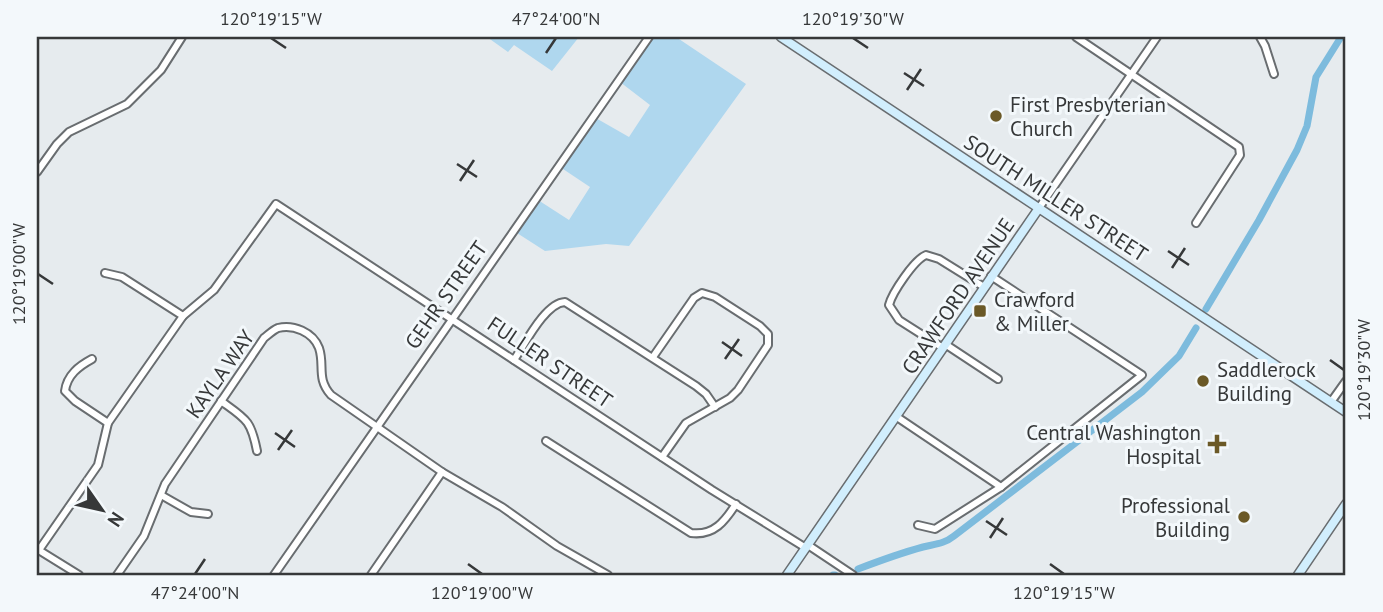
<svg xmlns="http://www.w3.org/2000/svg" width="1383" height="612" font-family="'PT Sans',sans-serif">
<rect width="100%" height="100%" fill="#e6ebee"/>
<g fill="#afd7ee">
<polygon points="487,37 579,37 552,71 514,45 508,52"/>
<polygon points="651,37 676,37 746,84 629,246 606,244 545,251 517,233 538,200 569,220 590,187 560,167 594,117 629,137 650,105 620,82"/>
</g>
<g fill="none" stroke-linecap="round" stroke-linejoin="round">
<g stroke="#7dbbdd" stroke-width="7">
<polyline points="1206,309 1259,220 1297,150 1307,126 1316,77 1341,37"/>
<path d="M858 569C879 561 901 553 923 547 935 544 944 544 954 536L1142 392 1179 356 1196 328"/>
<polyline points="833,575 835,575"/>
</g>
<defs>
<g id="street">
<polyline points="1076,37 1239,147 1240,155 1196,223"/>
<polyline points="1260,37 1265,46 1274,74"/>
<polyline points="37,172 57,144 69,132 127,104 161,70 182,37"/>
<polyline points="1039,208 1157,37"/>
<polyline points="105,273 122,277 183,316"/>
<polyline points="945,344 998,379"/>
<path d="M943 348 899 320 889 305C892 293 914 260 926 255L939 259 984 287"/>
<polyline points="653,357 694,298 702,293 715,297 760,326 768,334 768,345 738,390 730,398 686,423 662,457"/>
<path d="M92 359C79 366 67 375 65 391L75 401 108 423"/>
<path d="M514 360C525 344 545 303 565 302L696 386 706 394 715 407"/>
<path d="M221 401C246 419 251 420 257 451"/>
<polyline points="1331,402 1346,381"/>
<polyline points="897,417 1001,487"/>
<path d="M546 441 691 533C714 536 725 521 736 504"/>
<polyline points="161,495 191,512 208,514"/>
<polyline points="918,525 935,529 1001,487 1142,375 991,276"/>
<polyline points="808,545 853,575"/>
<polyline points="37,549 79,575"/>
<polyline points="39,550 98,465 108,423 183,316 214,290 276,204 712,490 806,548"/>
<path d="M117 575 144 536 165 484 264 338C268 335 273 330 278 328 293 324 313 332 319 348 325 366 316 378 331 395L442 472 502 507 557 546 608 575"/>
<polyline points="274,575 649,37"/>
<polyline points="371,575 442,472"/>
</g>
<g id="secondary">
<polyline points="781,37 1346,412"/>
<polyline points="787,575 1039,208"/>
<polyline points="1298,575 1346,504"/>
</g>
</defs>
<use href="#street" stroke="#696d70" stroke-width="10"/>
<use href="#secondary" stroke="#696d70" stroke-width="11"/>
<use href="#street" stroke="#fff" stroke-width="6"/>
<use href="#secondary" stroke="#d1eefd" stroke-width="8"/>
</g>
<path fill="none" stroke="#363839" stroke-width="2.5" d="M271 38 286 48M853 38 868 48M546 53 556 38M904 73 924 86M907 90 921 69M457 164 477 177M460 181 474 160M1168 251 1189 265M1172 268 1185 248M38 274 53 284M722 342 742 356M725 359 739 339M1330 360 1344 370M275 433 295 447M278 450 292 430M986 521 1007 535M990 538 1003 518M468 564 482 574M1050 564 1064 574M195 574 205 559"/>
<g fill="#6b5927" stroke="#f3f8fb" stroke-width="2.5">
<circle cx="996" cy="116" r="7"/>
<rect x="973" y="304" width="14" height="14" rx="3.5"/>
<circle cx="1203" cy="381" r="7"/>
<path d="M1213.5 433.5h7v7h7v7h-7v7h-7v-7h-7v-7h7z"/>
<circle cx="1244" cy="517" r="7"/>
</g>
<g text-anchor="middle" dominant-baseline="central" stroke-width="6" stroke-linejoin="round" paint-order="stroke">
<g font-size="21" fill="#363839" stroke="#f3f8fb" text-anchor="start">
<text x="1010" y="104">First Presbyterian<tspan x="1010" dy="24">Church</tspan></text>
<text x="994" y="299">Crawford<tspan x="994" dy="24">&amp; Miller</tspan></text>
<text x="1217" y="369">Saddlerock<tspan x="1217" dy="24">Building</tspan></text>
<text x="1201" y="432" text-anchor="end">Central Washington<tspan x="1201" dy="24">Hospital</tspan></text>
<text x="1230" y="505" text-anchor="end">Professional<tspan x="1230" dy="24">Building</tspan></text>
</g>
<g font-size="21" fill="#363839" stroke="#f3f8fb">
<text transform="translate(1056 198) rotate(33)">SOUTH MILLER STREET</text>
<text transform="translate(446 295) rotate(-55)">GEHR STREET</text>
<text transform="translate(958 296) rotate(-56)">CRAWFORD AVENUE</text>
<text transform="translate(550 362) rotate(34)">FULLER STREET</text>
<text transform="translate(220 374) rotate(-55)">KAYLA WAY</text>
</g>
</g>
<rect width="1383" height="612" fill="none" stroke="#f3f8fb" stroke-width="77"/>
<g transform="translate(102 510) rotate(124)" stroke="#f3f8fb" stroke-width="5" paint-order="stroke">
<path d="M0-5L12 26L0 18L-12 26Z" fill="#363839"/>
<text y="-10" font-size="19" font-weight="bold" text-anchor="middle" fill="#363839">N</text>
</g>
<rect x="38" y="38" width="1306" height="536" fill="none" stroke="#363839" stroke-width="2.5"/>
<g font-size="18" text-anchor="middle" fill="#363839">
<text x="271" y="25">120°19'15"W</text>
<text x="556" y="25">47°24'00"N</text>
<text x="853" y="25">120°19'30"W</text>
<text transform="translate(19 274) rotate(-90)" y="6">120°19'00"W</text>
<text transform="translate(1364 370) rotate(-90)" y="6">120°19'30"W</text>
<text x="195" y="599">47°24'00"N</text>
<text x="482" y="599">120°19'00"W</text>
<text x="1064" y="599">120°19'15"W</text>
</g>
</svg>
